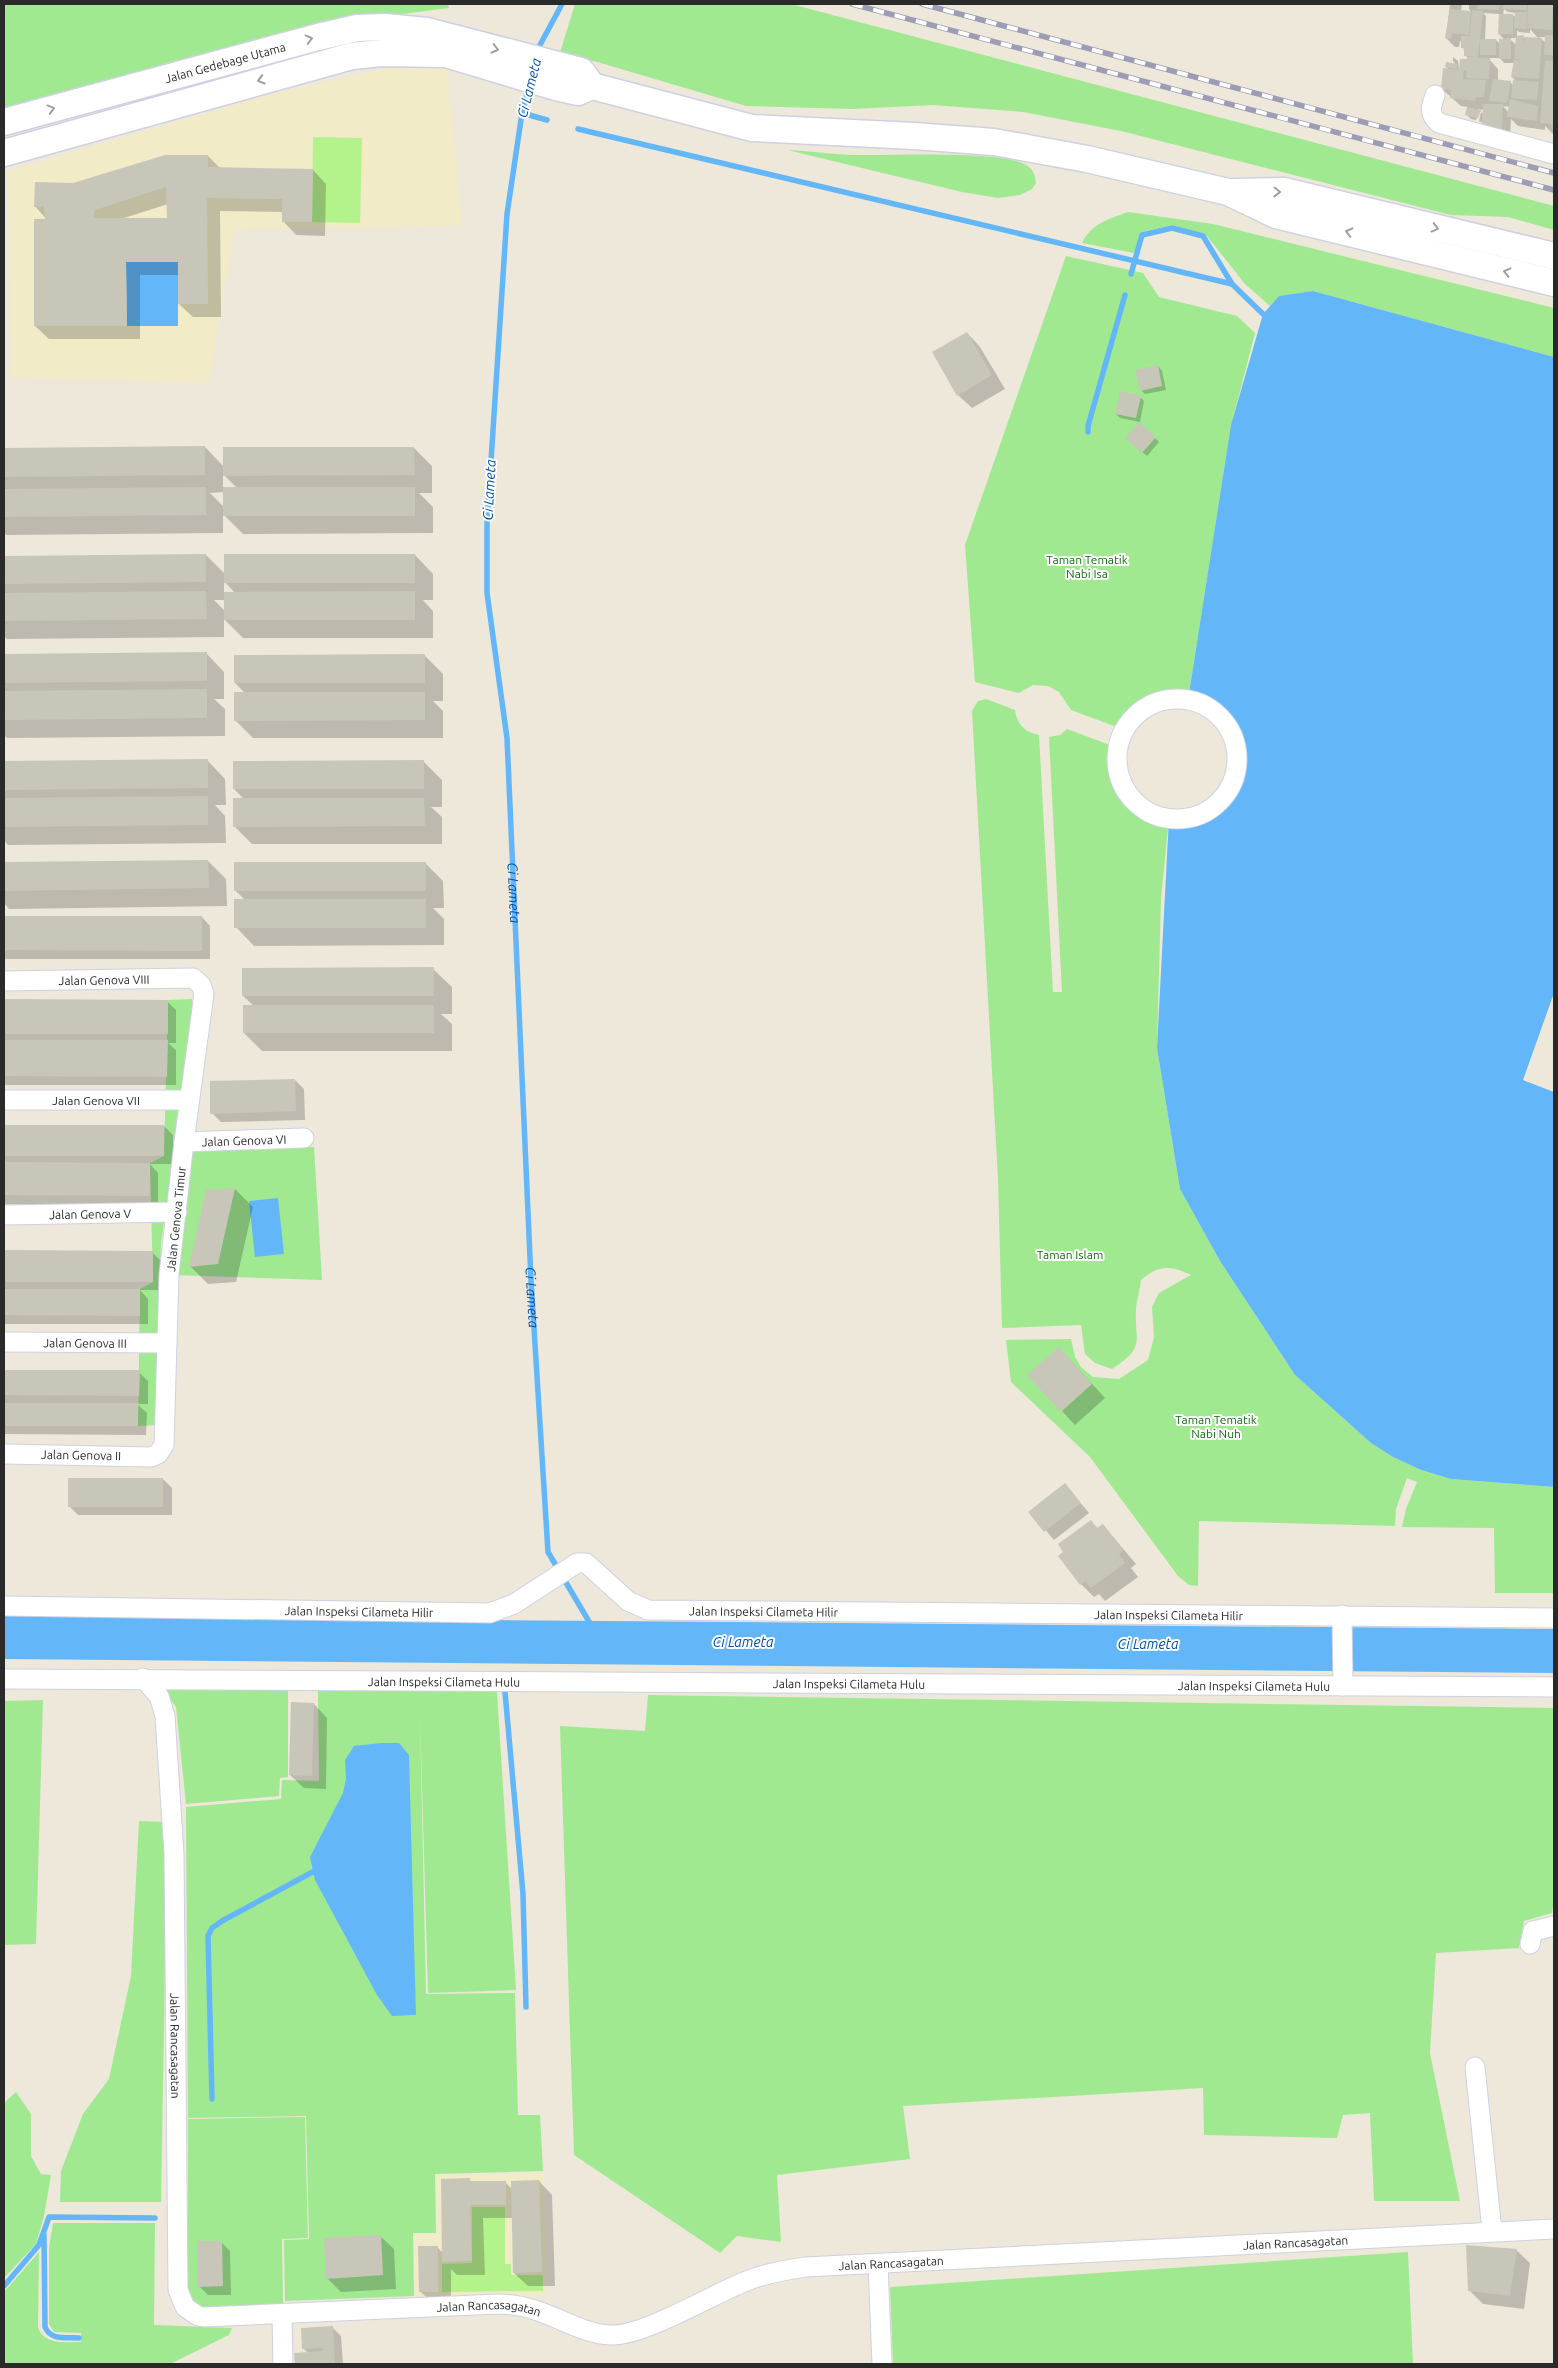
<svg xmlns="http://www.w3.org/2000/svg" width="1558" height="2368" font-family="Ubuntu,sans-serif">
<rect width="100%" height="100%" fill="#ede8da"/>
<g fill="#f1ebc8">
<polygon points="393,67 447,69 462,226 235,229 209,383 11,378 8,171 267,95"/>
<polygon points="544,2173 546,2296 415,2299 414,2234 437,2233 436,2175"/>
</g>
<g fill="#a0e991">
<polygon points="4,4 448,4 449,8 386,16 4,111"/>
<polygon points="575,4 791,4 1554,206 1554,230 1508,217 1451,215 1121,131 1023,112 933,105 852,109 746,106 594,61 559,56"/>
<path d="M787 150C809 151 830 154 852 155 886 156 1005 149 1028 166 1034 171 1035 176 1036 183L1032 189 1020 195 998 198 962 192Z"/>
<path d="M1128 212 1213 224 1554 308V357L1313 291 1280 296 1270 306 1245 284 1207 236 1172 225 1142 232 1134 253 1082 243C1091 224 1108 219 1128 212Z"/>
<path d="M1066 256 1143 273 1159 297 1237 316 1255 333 1231 426 1188 700C1159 700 1143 706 1125 730L1071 710 1059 692 1048 686 1033 685 1019 693 975 682 965 545Z"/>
<path d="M986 699 1015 710C1017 724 1024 732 1039 735L1053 992H1062L1049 737 1060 735 1067 729 1118 748C1112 783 1137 811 1169 818L1161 899 1157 1048 1180 1189 1220 1261 1295 1375 1371 1443 1393 1457 1421 1470 1451 1479 1554 1487V1593H1495L1494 1528 1402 1527 1406 1509 1417 1482 1407 1478 1396 1509 1395 1526 1199 1521 1198 1586 1189 1585 1178 1576 1090 1457 1011 1382 1006 1340 1071 1339 1075 1357 1081 1367 1093 1377 1119 1379 1148 1360 1154 1337 1152 1307 1159 1293 1191 1275C1170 1265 1158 1265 1141 1280 1140 1289 1137 1298 1136 1308 1134 1342 1147 1346 1112 1369L1095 1363 1085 1354 1081 1325 1002 1328 998 1179 972 711 978 701Z"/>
<polygon points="192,999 193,1022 161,1243 157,1425 138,1426 140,1289 153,1282 150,1163 164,1156 168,1000"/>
<polygon points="314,1147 322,1280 174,1275 192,1149"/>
<polygon points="162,1688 288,1688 288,1777 280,1778 279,1796 186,1804 176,1707"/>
<polygon points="318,1690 497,1692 516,1990 428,1993 420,1716 426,1994 515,1993 518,2115 540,2115 543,2171 435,2174 436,2233 413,2233 414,2296 285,2301 284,2240 309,2239 306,2116 188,2118 186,1807 281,1799 282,1780 319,1781"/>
<polygon points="648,1695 1554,1708 1554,1901 1552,1913 1524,1921 1519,1948 1436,1953 1430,2053 1460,2201 1374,2201 1370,2113 1343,2115 1337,2138 1204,2135 1203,2088 903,2106 910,2159 777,2175 781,2242 737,2236 720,2253 574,2155 560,1726 645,1731"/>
<polygon points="43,1700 36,1944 4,1945 4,1701"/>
<polygon points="139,1821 164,1822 167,1846 161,2202 60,2202 61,2171 83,2114 109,2079 131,1976"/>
<polygon points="16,2092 31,2114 31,2156 41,2174 51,2175 44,2216 36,2244 4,2278 4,2103"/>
<path d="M305 2117 308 2238 282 2239 283 2305 204 2308C195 2304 190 2297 188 2287V2119Z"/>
<path d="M53 2223H155L154 2325 232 2328 229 2335 170 2364H4V2292L39 2252 38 2327C44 2345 64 2342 81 2342V2333L54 2332 49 2324V2248Z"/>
<polygon points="1408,2252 1413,2364 893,2364 890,2287"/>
</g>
<g fill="#b4f28c">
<polygon points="313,137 362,138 360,223 312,222"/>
<polygon points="472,2207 505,2207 505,2264 511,2264 511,2275 543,2275 543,2291 442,2292 442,2264 472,2263"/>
</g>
<g fill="#63b7f9">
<polygon points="126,262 178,262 178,326 127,326"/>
<path d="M1313 291 1554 357V993L1523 1080 1554 1092V1487L1451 1479 1421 1470 1393 1457 1371 1443 1295 1375 1220 1261 1180 1189 1157 1048 1169 818C1223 822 1262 760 1221 718 1212 709 1200 705 1188 700L1231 425 1263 314 1279 296Z"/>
<polygon points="278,1198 284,1254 255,1257 249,1201"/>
<polygon points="4,1616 1554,1629 1554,1673 4,1659"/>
<polygon points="381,1743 399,1743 409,1755 416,2015 392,2016 377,1995 315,1880 310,1857 343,1793 346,1779 345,1760 354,1746"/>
</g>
<g fill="#0003" fill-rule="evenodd">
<path d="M1450 4H1462L1461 11 1471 12 1469 9V4H1554H1552L1554 6V135L1545 126V130L1518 126 1511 119 1510 138 1479 121 1481 112 1484 115V110L1478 109 1481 112H1479L1476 120 1471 119 1467 115 1468 107 1461 106 1442 89 1449 70 1446 67 1456 65 1453 61V57L1458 61 1459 70 1470 60 1465 55 1462 41H1460L1459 47H1455L1446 38ZM1504 9 1508 12 1516 13V18L1513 15H1503ZM1483 13 1500 14 1499 34 1505 40 1500 44 1496 40H1485L1486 16ZM1530 29 1539 39 1517 37V30L1519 32 1530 33ZM1539 37H1546V43ZM1509 38H1517L1516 45ZM1488 58H1500L1504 63H1514L1512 77 1517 82 1513 85 1510 82 1498 80V69ZM1503 106 1510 107 1509 113Z"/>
<path d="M208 156 220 168 313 170 326 184 325 236 296 235 283 221V212L220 211 221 317H193L179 304V275H140V339H49L35 326 47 220 35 206 73 184ZM168 204V219H121Z"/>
<polygon points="967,333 980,347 1005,389 972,408 958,395"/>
<polygon points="1158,366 1162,371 1166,390 1145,394 1141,390"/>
<polygon points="1140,397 1144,401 1140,422 1120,418 1116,414"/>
<polygon points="1155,438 1159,442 1147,456 1130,442"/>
<path d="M205 447 224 467 414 448 432 466V493H419L433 507V533L243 534 223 514V533L6 535 4 533V449ZM223 474 238 489H223ZM224 492V507L210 493Z"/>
<path d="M206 555 225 574 415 555 433 574V600H423L433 611V638H243L224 619V637L7 639 4 636V557ZM224 581 235 593H224ZM214 600H225V611Z"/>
<polygon points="206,653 224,672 224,699 214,699 225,709 225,736 7,738 4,735 4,655"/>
<polygon points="425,656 443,674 443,701 433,701 443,711 443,738 253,738 235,720 245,693 235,683"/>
<polygon points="207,760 225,779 226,805 215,805 225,816 226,843 8,845 4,840 4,762"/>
<polygon points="424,762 442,780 442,807 431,807 442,817 442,844 252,844 234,826 244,799 234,789"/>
<polygon points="208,861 226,879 227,906 9,909 4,903 4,863"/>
<polygon points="425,863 443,881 444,908 433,908 444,919 444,945 254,946 236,927 246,901 235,890"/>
<polygon points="4,917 202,917 210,926 210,959 4,959"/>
<polygon points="433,969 452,987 452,1014 441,1014 452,1024 452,1051 262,1051 244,1033 254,1006 243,996"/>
<polygon points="4,1000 167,1001 176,1010 176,1043 168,1043 176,1050 176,1085 4,1085"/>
<polygon points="295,1080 304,1089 305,1120 221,1122 212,1113"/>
<polygon points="4,1126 164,1126 173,1135 173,1164 150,1164 158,1173 158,1204 4,1204"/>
<polygon points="235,1189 253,1207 236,1282 208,1284 190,1266"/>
<polygon points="4,1252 152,1252 161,1261 161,1290 140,1290 148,1299 148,1324 4,1324"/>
<polygon points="1072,1362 1105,1398 1075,1425 1062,1411"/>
<polygon points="4,1371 139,1372 148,1381 148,1404 137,1404 147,1413 146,1435 4,1434"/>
<polygon points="163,1479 172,1488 172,1515 78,1515 69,1506"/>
<polygon points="1065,1485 1089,1513 1054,1540 1030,1512"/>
<polygon points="1091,1521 1098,1529 1103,1525 1136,1564 1131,1568 1138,1577 1105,1601 1099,1594 1094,1597 1081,1584"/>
<polygon points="314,1704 327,1718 326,1789 304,1788 290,1775"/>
<polygon points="442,2180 505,2182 512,2189 539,2181 552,2195 555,2286 528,2286 514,2273 513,2218 483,2218 485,2275 457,2275 451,2269 451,2305 434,2305 420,2291 437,2247 443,2253"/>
<polygon points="380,2236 394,2249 396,2289 341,2292 327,2278"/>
<polygon points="221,2242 230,2251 231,2295 208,2295 199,2286"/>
<polygon points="1516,2250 1530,2263 1524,2309 1483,2304 1469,2290"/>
<polygon points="332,2327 341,2336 343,2364 296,2364 295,2354 309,2354 303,2348"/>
</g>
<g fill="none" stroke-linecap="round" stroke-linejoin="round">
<g stroke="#63b7f9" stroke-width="5.5">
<polyline points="538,53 540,45 562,4"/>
<path id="s1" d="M529 86 522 113 507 214 487 523V593L507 738 531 1280 548 1552 591 1625"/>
<polyline points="522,113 547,120"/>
<polyline points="578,129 1232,284 1263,314"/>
<polyline points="1131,274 1142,235 1172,228 1203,236 1232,284"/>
<polyline points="1088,432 1088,426 1125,295"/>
<polyline points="505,1692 523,1894 526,2007"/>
<polyline points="212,2099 208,1936 212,1928 222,1921 320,1868"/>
<path d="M44 2235 45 2327C51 2341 66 2337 79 2338"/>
<polyline points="4,2286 39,2245 49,2217 155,2218"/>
</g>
</g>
<g fill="#c8c6b9" fill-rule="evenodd">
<polygon points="1478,4 1500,4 1499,10 1477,9"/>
<polygon points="1503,4 1527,4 1527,10 1502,9"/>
<polygon points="1528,4 1553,4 1552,30 1527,28"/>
<polygon points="1450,9 1471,11 1469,35 1452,33 1451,39 1445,38"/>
<polygon points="1472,10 1483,11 1478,57 1464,56 1464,48 1461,48 1461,36 1477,36 1470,36"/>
<polygon points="1515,12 1527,12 1526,29 1514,28"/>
<polygon points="1499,14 1513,14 1513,34 1498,34"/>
<polygon points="1524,35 1523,48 1525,37 1542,38 1539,79 1511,77 1514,60 1522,60 1514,59 1516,36"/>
<polygon points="1545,35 1554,35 1554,55 1544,55"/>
<polygon points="1511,38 1511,59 1499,59 1499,39"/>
<rect x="1480" y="39" width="16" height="16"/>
<polygon points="1467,57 1490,58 1489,79 1466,78 1467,71 1464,70 1463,79 1486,80 1484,97 1476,97 1475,101 1450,98 1451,90 1441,89 1443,68 1459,70 1460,59 1467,59"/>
<polygon points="1545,60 1554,61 1553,124 1540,123"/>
<polygon points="1446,62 1457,64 1456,69 1445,67"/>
<polygon points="1493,79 1511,81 1507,103 1489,101"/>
<polygon points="1513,80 1539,82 1537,100 1511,98"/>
<polygon points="1510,99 1538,106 1537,121 1507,117"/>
<polygon points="1483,104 1503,104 1502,129 1482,129"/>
<polygon points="1467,107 1481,110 1478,118 1465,115"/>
<path d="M165 155H208V167L313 169 312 222H282V199L207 198 208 304H178V262H126L127 326H34V219H45L44 206 34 207 35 182 73 183ZM166 187 167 218H93L95 210Z"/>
<polygon points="967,332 992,375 957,396 932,352"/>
<polygon points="1158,365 1162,386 1140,391 1135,370"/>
<polygon points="1120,391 1141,396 1136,418 1115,414"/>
<polygon points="1139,422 1156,437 1142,453 1125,438"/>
<polygon points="205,446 205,475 4,477 4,448"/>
<polygon points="223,447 414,447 415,475 223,476"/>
<polygon points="206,487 206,515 4,517 4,489"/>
<rect x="223" y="487" width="192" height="29"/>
<polygon points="206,554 206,582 4,584 4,556"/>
<rect x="224" y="554" width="191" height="29"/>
<polygon points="206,591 207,619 4,621 4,593"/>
<polygon points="415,591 415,620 224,620 224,592"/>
<polygon points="207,652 207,681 4,683 4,654"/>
<polygon points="425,654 425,683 234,683 234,655"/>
<polygon points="207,689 207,718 4,720 4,691"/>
<polygon points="234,692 425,692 425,720 234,721"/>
<polygon points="208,759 208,788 4,790 4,761"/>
<polygon points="424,760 424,789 233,789 233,761"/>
<polygon points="208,796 208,825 4,827 4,798"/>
<polygon points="233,798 424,798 425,826 233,827"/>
<polygon points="208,860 209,888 4,891 4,862"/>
<rect x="234" y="862" width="192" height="29"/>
<rect x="234" y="899" width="192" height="29"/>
<polygon points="4,916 202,916 202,951 4,950"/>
<polygon points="434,967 434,996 242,996 242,968"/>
<polygon points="4,999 168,1000 168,1034 4,1034"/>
<rect x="243" y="1005" width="191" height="28"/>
<polygon points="4,1040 168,1040 167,1077 4,1076"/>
<polygon points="295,1079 296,1111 210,1114 210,1081"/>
<rect x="4" y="1125" width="160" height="31"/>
<polygon points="4,1162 150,1163 150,1196 4,1195"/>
<polygon points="235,1188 218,1264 189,1267 206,1190"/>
<polygon points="4,1250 153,1251 153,1282 4,1282"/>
<polygon points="4,1289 140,1289 140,1316 4,1315"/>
<polygon points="1059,1347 1092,1384 1061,1412 1027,1375"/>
<polygon points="4,1370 140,1370 139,1396 4,1395"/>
<rect x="4" y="1403" width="134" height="23"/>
<rect x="68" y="1478" width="95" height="29"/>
<polygon points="1065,1483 1081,1503 1044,1532 1028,1512"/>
<polygon points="1091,1520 1097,1528 1103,1524 1123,1550 1119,1554 1125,1563 1091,1588 1085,1581 1080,1585 1058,1556 1063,1552 1058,1544"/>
<polygon points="291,1702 314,1703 312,1776 289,1775"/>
<polygon points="470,2178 470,2181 506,2181 506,2205 470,2205 472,2261 442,2262 441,2179"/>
<polygon points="539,2180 542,2272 513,2273 511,2181"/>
<polygon points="381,2235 383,2275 326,2279 324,2238"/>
<polygon points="197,2241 222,2241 223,2286 198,2287"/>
<polygon points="1466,2245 1517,2249 1510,2296 1468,2291"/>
<polygon points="418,2246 438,2246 438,2292 419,2292"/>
<polygon points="333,2326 335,2364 295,2364 294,2353 323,2351 323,2348 302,2349 301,2328"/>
</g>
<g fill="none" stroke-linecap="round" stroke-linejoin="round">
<defs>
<g id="street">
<path d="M1435 95C1431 107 1428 114 1439 123L1554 154"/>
<circle cx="1177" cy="759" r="60"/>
<path id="s2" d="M4 981 193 978 201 985 204 994 184 1142 169 1274 164 1445 158 1454 151 1457 4 1454"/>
<path id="s3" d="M4 1100H189"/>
<path id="s4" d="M184 1142 304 1138"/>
<path id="s5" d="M4 1215 177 1212"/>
<path id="s6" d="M4 1342 167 1343"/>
<path id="s7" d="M4 1606 490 1613 514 1604 577 1563H586L628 1601 648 1610 1554 1618"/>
<polyline points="1342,1615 1343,1686"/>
<path id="s8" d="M143 1678 159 1696 165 1716 174 1854 178 2290 185 2307 198 2316 204 2317 498 2304C511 2304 523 2306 535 2310 560 2318 584 2334 611 2335 645 2336 714 2293 749 2280 767 2273 786 2270 805 2267L1554 2229"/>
<path id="s9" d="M4 1679 1554 1687"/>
<polyline points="1530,1944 1533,1931 1554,1926"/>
<polyline points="1475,2067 1492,2231"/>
<polyline points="878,2264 882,2364"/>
<polyline points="282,2315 283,2364"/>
</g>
<g id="secondary">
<path id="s10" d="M4 122 318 37 357 28 385 27 427 31 581 71 592 86"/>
<polyline points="4,153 352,56 382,53 446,54 556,87 578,92 592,86 752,128 914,136 994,142 1087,159 1228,192 1276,215 1554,283"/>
<polyline points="1234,192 1284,191 1554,256"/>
</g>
</defs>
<use href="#street" stroke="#cfd0e4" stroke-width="21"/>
<use href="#secondary" stroke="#cfd0e4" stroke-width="29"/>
<use href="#street" stroke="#fff" stroke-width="19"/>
<use href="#secondary" stroke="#fff" stroke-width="26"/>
<defs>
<g id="rail">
<polyline points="852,4 1554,190"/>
<polyline points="922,4 1554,173"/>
</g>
</defs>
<use href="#rail" stroke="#9d9cb6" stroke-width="5.5"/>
<use href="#rail" stroke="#fff" stroke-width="4" stroke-dasharray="11" stroke-linecap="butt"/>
</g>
<defs><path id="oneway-chevron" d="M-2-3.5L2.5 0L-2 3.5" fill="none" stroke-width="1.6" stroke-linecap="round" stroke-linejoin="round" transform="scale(1.25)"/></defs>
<g stroke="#9f9f9f">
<use href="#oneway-chevron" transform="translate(309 39) rotate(-15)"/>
<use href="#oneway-chevron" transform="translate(495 49) rotate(14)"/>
<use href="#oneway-chevron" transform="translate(261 80) rotate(164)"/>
<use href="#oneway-chevron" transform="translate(51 109) rotate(-15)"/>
<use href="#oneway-chevron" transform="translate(1277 192) rotate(1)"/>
<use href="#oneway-chevron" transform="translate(1435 228) rotate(15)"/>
<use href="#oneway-chevron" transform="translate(1349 232) rotate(-166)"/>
<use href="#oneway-chevron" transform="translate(1507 272) rotate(-166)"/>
</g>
<g text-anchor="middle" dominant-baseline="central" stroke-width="4" stroke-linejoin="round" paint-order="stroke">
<g font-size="12" fill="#2a2a2a" stroke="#fff">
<text stroke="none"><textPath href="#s10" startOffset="229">Jalan Gedebage Utama</textPath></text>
<text stroke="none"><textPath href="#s2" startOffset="100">Jalan Genova VIII</textPath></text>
<text stroke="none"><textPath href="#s3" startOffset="92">Jalan Genova VII</textPath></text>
<text stroke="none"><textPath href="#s4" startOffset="60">Jalan Genova VI</textPath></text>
<text stroke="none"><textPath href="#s5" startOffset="86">Jalan Genova V</textPath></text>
<text transform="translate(176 1219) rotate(-84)">Jalan Genova Timur</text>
<text stroke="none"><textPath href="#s6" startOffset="81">Jalan Genova III</textPath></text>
<text transform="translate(81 1455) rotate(1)">Jalan Genova II</text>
<text stroke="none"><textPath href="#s7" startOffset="355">Jalan Inspeksi Cilameta Hilir</textPath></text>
<text stroke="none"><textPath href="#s7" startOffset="790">Jalan Inspeksi Cilameta Hilir</textPath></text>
<text stroke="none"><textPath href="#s7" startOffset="1195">Jalan Inspeksi Cilameta Hilir</textPath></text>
<text stroke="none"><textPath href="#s9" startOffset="440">Jalan Inspeksi Cilameta Hulu</textPath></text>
<text stroke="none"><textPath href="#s9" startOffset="845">Jalan Inspeksi Cilameta Hulu</textPath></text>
<text stroke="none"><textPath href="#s9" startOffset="1250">Jalan Inspeksi Cilameta Hulu</textPath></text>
<text stroke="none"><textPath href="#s8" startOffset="375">Jalan Rancasagatan</textPath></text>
<text stroke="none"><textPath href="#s8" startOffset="1770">Jalan Rancasagatan</textPath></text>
<text stroke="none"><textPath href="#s8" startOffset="1365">Jalan Rancasagatan</textPath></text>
<text stroke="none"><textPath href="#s8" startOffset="945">Jalan Rancasagatan</textPath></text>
</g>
<g font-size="12" fill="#166d13" stroke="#fff">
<text x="1087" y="559">Taman Tematik<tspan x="1087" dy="14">Nabi Isa</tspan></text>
<text x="1070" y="1254">Taman Islam</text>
<text x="1216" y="1419">Taman Tematik<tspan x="1216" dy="14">Nabi Nuh</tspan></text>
</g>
<g font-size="14" font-style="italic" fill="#0150a6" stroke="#fff">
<text transform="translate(529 88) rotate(-76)">Ci Lameta</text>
<text transform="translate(489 490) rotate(-87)">Ci Lameta</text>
<text stroke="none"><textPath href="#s1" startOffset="811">Ci Lameta</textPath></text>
<text stroke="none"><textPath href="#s1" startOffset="1216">Ci Lameta</textPath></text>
<text x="743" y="1642">Ci Lameta</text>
<text x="1148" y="1644">Ci Lameta</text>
</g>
</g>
<rect width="1558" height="2368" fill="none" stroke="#2a2a2a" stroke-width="10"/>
</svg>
